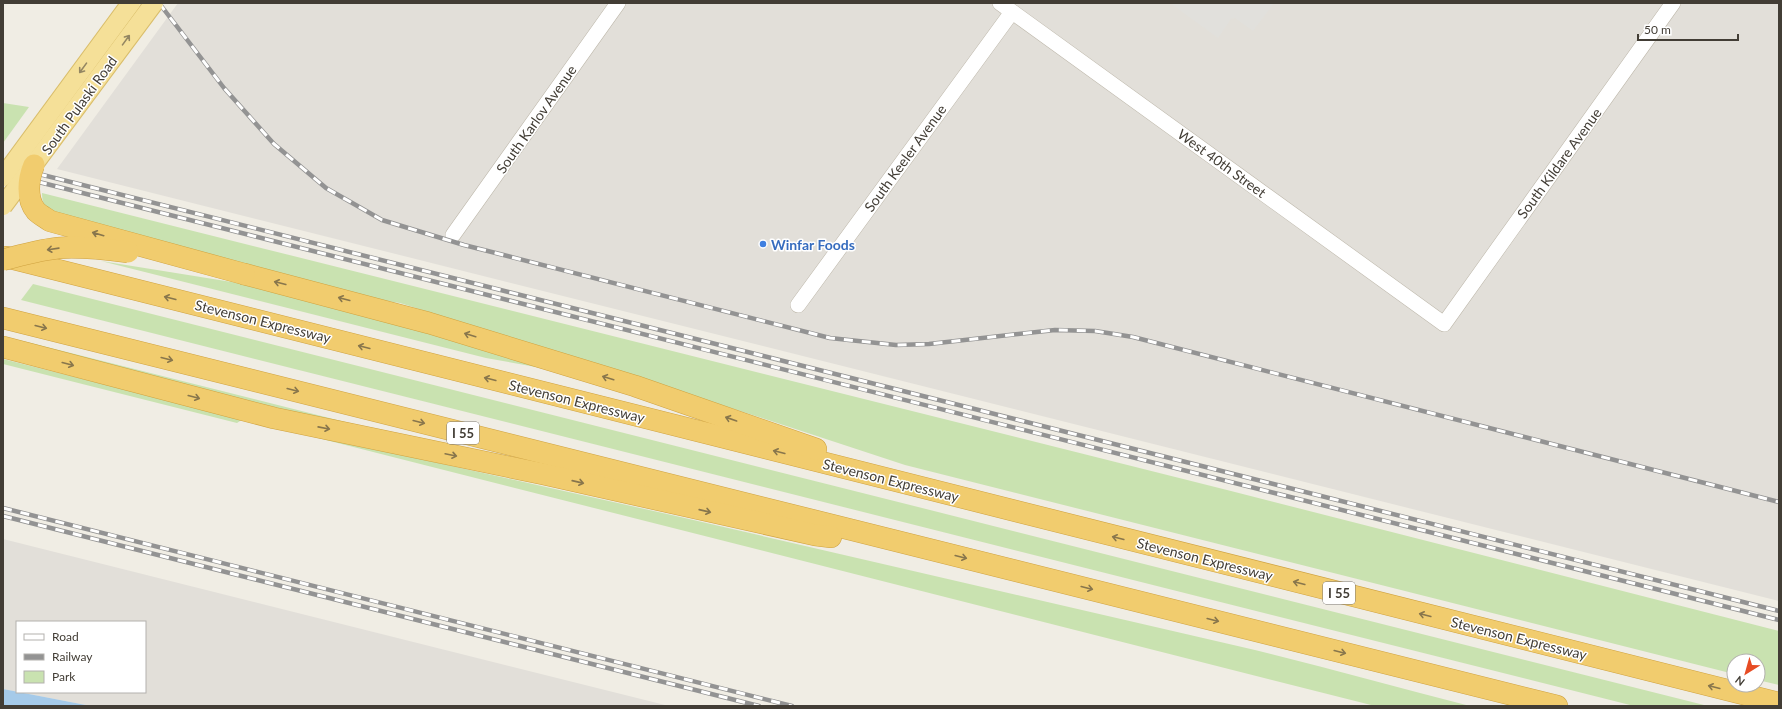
<svg xmlns="http://www.w3.org/2000/svg" width="1782" height="709" font-family="Lato,sans-serif">
<rect width="100%" height="100%" fill="#f0ede4"/>
<g fill="#e2dfd9">
<polygon points="178,3 1779,3 1779,601 57,169"/>
<polygon points="3,539 669,706 91,706 18,692 145,692 145,622 17,622 17,692 3,689"/>
</g>
<g fill="#c9e2b0">
<polygon points="3,103 29,107 3,143"/>
<path d="M42 193 1231 491 1779 631V685L1758 680V661H1734V674L905 465 762 418 400 303 373 299 52 215C45 208 42 203 42 193Z"/>
<polygon points="101,261 238,283 427,332 558,371 486,358"/>
<polygon points="33,284 1708,706 1634,706 21,300"/>
<polygon points="19,340 365,427 284,412 61,353"/>
<path d="M3 359 242 419 676 516 1242 647C1318 665 1394 687 1470 706H1375L243 419 237 423 3 364Z"/>
</g>
<polygon fill="#e1e0dc" points="1170,3 1274,3 1253,31 1235,18 1231,19 1218,38"/>
<polygon fill="#a5cae9" points="3,689 91,706 3,706"/>
<g fill="none" stroke-linecap="round" stroke-linejoin="round">
<defs>
<g id="minor">
<polyline points="1000,3 1444,324 1673,3"/>
<polyline points="453,235 618,3"/>
<polyline points="798,305 1012,12"/>
</g>
<g id="highway">
<polyline points="6,257 1779,703"/>
<polyline points="244,274 429,323 635,386 816,449"/>
<polyline points="3,318 1557,706"/>
<polyline points="3,347 274,418 543,474 815,535 831,537"/>
</g>
</defs>
<use href="#minor" stroke="#beb8ab" stroke-width="16"/>
<use href="#highway" stroke="#cfa240" stroke-width="22"/>
<use href="#minor" stroke="#fff" stroke-width="15"/>
<use href="#highway" stroke="#f1cc6e" stroke-width="21"/>
<defs>
<g id="rail">
<polyline points="159,3 224,88 274,144 326,188 382,220 464,245 830,338 896,345 929,344 1055,330 1095,331 1133,337 1779,502"/>
<polyline points="3,165 1779,611"/>
<polyline points="3,173 1779,620"/>
<polyline points="3,508 792,706"/>
<polyline points="3,516 759,706"/>
</g>
</defs>
<use href="#rail" stroke="#939393" stroke-width="4.5"/>
<use href="#rail" stroke="#fff" stroke-width="3" stroke-dasharray="9" stroke-linecap="butt"/>
<defs>
<g id="major-bridge">
<polyline points="3,177 131,3"/>
<polyline points="3,206 154,3"/>
</g>
<g id="highway-bridge">
<path d="M34 165C28 179 26 199 36 211 40 215 46 218 50 221L244 274"/>
<path d="M3 260C21 255 40 250 58 248 81 246 105 249 128 252"/>
</g>
</defs>
<use href="#major-bridge" stroke="#d9bd6a" stroke-width="20" stroke-linecap="butt"/>
<use href="#highway-bridge" stroke="#cfa240" stroke-width="22" stroke-linecap="butt"/>
<use href="#major-bridge" stroke="#f5e098" stroke-width="18"/>
<use href="#highway-bridge" stroke="#f1cc6e" stroke-width="21"/>
</g>
<defs><path id="oneway-shaft" d="M-6 0H5M1.5-3L5.5 0L1.5 3" fill="none" stroke-width="1.6" stroke-linecap="round" stroke-linejoin="round"/></defs>
<g stroke="#938662">
<use href="#oneway-shaft" transform="translate(126 40) rotate(-54)"/>
<use href="#oneway-shaft" transform="translate(83 68) rotate(126)"/>
</g>
<g stroke="#88764c">
<use href="#oneway-shaft" transform="translate(98 234) rotate(-164)"/>
<use href="#oneway-shaft" transform="translate(53 249) rotate(172)"/>
<use href="#oneway-shaft" transform="translate(280 283) rotate(-166)"/>
<use href="#oneway-shaft" transform="translate(170 298) rotate(-166)"/>
<use href="#oneway-shaft" transform="translate(344 299) rotate(-165)"/>
<use href="#oneway-shaft" transform="translate(41 327) rotate(14)"/>
<use href="#oneway-shaft" transform="translate(470 335) rotate(-163)"/>
<use href="#oneway-shaft" transform="translate(364 347) rotate(-166)"/>
<use href="#oneway-shaft" transform="translate(167 359) rotate(14)"/>
<use href="#oneway-shaft" transform="translate(68 364) rotate(15)"/>
<use href="#oneway-shaft" transform="translate(608 378) rotate(-163)"/>
<use href="#oneway-shaft" transform="translate(490 379) rotate(-166)"/>
<use href="#oneway-shaft" transform="translate(293 390) rotate(14)"/>
<use href="#oneway-shaft" transform="translate(194 397) rotate(15)"/>
<use href="#oneway-shaft" transform="translate(731 419) rotate(-161)"/>
<use href="#oneway-shaft" transform="translate(419 422) rotate(14)"/>
<use href="#oneway-shaft" transform="translate(324 428) rotate(11)"/>
<use href="#oneway-shaft" transform="translate(779 452) rotate(-166)"/>
<use href="#oneway-shaft" transform="translate(451 455) rotate(12)"/>
<use href="#oneway-shaft" transform="translate(578 482) rotate(13)"/>
<use href="#oneway-shaft" transform="translate(705 511) rotate(13)"/>
<use href="#oneway-shaft" transform="translate(1118 538) rotate(-166)"/>
<use href="#oneway-shaft" transform="translate(961 557) rotate(14)"/>
<use href="#oneway-shaft" transform="translate(1299 583) rotate(-166)"/>
<use href="#oneway-shaft" transform="translate(1087 588) rotate(14)"/>
<use href="#oneway-shaft" transform="translate(1425 615) rotate(-166)"/>
<use href="#oneway-shaft" transform="translate(1213 620) rotate(14)"/>
<use href="#oneway-shaft" transform="translate(1340 652) rotate(14)"/>
<use href="#oneway-shaft" transform="translate(1714 687) rotate(-166)"/>
</g>
<circle fill="#3f7fe0" stroke="#fff" stroke-width="1.5" cx="763" cy="244" r="4"/>
<g text-anchor="middle" dominant-baseline="central" stroke-width="3" stroke-linejoin="round" paint-order="stroke">
<g fill="#fff" stroke="#7b7772" stroke-width="1">
<rect x="447" y="422" width="32" height="22" rx="3"/>
<rect x="1323" y="582" width="32" height="22" rx="3"/>
</g>
<g font-size="13" font-weight="bold" fill="#423d35">
<text x="463" y="433">I 55</text>
<text x="1339" y="593">I 55</text>
</g>
<g font-size="14" fill="#423d35" stroke="#fff">
<text transform="translate(79 105) rotate(-54)">South Pulaski Road</text>
<text transform="translate(536 119) rotate(-55)">South Karlov Avenue</text>
<text transform="translate(905 158) rotate(-54)">South Keeler Avenue</text>
<text transform="translate(1222 163) rotate(36)">West 40th Street</text>
<text transform="translate(1559 163) rotate(-54)">South Kildare Avenue</text>
<text transform="translate(263 321) rotate(14)">Stevenson Expressway</text>
<text transform="translate(577 401) rotate(14)">Stevenson Expressway</text>
<text transform="translate(891 480) rotate(14)">Stevenson Expressway</text>
<text transform="translate(1205 559) rotate(14)">Stevenson Expressway</text>
<text transform="translate(1519 638) rotate(14)">Stevenson Expressway</text>
</g>
<g font-size="14" font-weight="bold" fill="#366cbe" stroke="#fff" text-anchor="start">
<text x="771" y="244">Winfar Foods</text>
</g>
</g>
<rect width="1782" height="709" fill="none" stroke="#423d35" stroke-width="8"/>
<rect x="16" y="621" width="130" height="72" fill="#ffffff" stroke="#b3b1ae"/>
<rect x="24" y="634" width="20" height="6" fill="#ffffff" stroke="#b3b1ae"/>
<text x="52" y="641" font-size="12" fill="#423d35">Road</text>
<rect x="24" y="654" width="20" height="6" fill="#939393" stroke="#b3b1ae"/>
<text x="52" y="661" font-size="12" fill="#423d35">Railway</text>
<rect x="24" y="671" width="20" height="12" fill="#c9e2b0" stroke="#b3b1ae"/>
<text x="52" y="681" font-size="12" fill="#423d35">Park</text>
<g transform="translate(1746 673) rotate(217)"><circle r="19" fill="#ffffff" stroke="#b3b1ae"/>
<path d="M0-3L7 15L0 10L-7 15Z" fill="#e74c24"/>
<text y="-6" font-size="11" font-weight="bold" text-anchor="middle" fill="#423d35">N</text>
</g>
<path d="M1638 34v6h100v-6" fill="none" stroke="#423d35" stroke-width="2"/>
<text x="1644" y="34" font-size="12" fill="#423d35" stroke="#ffffff" stroke-width="3" paint-order="stroke">50 m</text>
</svg>
